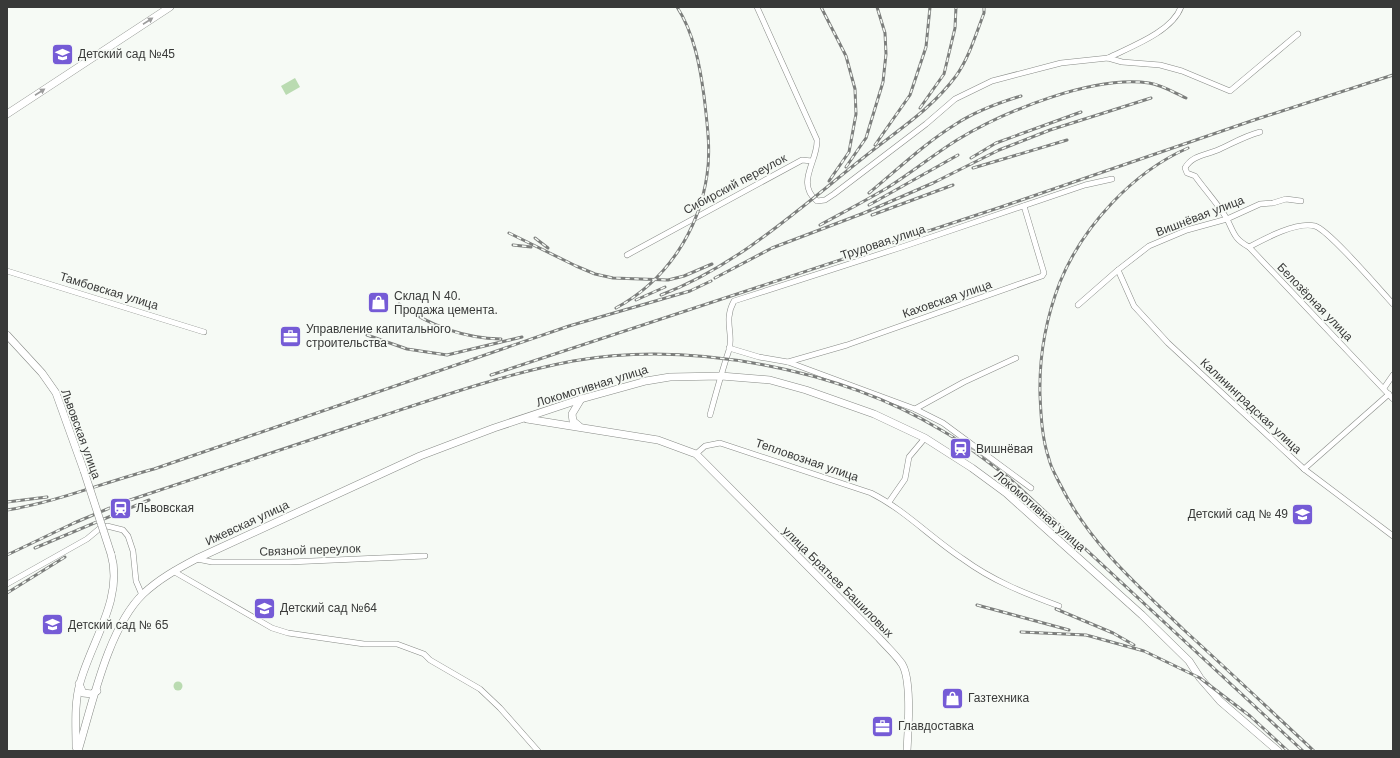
<svg xmlns="http://www.w3.org/2000/svg" width="1400" height="758" font-family="Helvetica,sans-serif">
<rect width="100%" height="100%" fill="#f6faf5"/>
<g fill="#badbb1">
<polygon points="295,78 300,87 286,95 281,86"/>
<circle cx="178" cy="686" r="4.5"/>
</g>
<g fill="none" stroke-linecap="round" stroke-linejoin="round">
<defs>
<g id="street">
<path d="M757 7 817 140C818 161 795 183 817 201L825 200 834 194 926 124 955 99 992 81 1061 63 1108 58 1122 62 1160 65 1182 71 1230 91 1298 34"/>
<path d="M1108 58C1130 47 1172 32 1181 7"/>
<path d="M1260 132C1245 136 1233 143 1220 149 1207 155 1192 155 1185 168L1187 173 1195 176C1205 190 1218 204 1227 219 1234 233 1234 239 1249 247L1393 399"/>
<path d="M1249 247C1264 239 1297 221 1315 226 1329 230 1380 290 1393 304"/>
<polyline points="627,255 802,160 812,161"/>
<polyline points="1118,270 1134,306 1168,343 1304,469 1393,536"/>
<polyline points="7,271 204,332"/>
<polyline points="1078,305 1118,270 1149,246 1187,230 1227,219 1260,204 1273,203 1286,199 1301,201"/>
<polyline points="729,348 759,357 788,362 915,409 943,423 1031,488"/>
<polyline points="788,362 847,345 1042,276 1044,273 1024,206"/>
<polyline points="1384,388 1393,375"/>
<polyline points="915,409 964,382 1016,358"/>
<path d="M710 415C716 393 722 371 729 350 734 334 723 321 734 301L902 247 1085 185 1112 179"/>
<path d="M696 454 705 446 720 443 871 493C905 510 931 538 963 559 993 581 1024 593 1059 606"/>
<polyline points="1304,469 1389,394"/>
<polyline points="889,502 905,479 909,457 925,438"/>
<polyline points="197,559 212,562 289,562 425,556"/>
<polyline points="173,571 272,628 288,633 364,644 397,644 424,654 430,660 480,689 500,708 538,751"/>
<polyline points="7,584 87,539 99,529 107,526 123,530 128,536 133,551 136,581 142,595"/>
</g>
<g id="secondary">
<polyline points="7,114 170,7"/>
<polyline points="7,335 42,373 56,393 84,471"/>
<path d="M527 419 658 440 696 454 879 638C887 647 896 655 902 664 912 680 908 731 907 751"/>
<polyline points="579,426 573,421 572,414 581,399"/>
<polyline points="79,684 83,693 92,694 97,691"/>
<path d="M76 747C76 726 74 704 80 683 91 642 124 598 111 554"/>
<path d="M78 751C92 705 108 628 143 594 159 579 177 569 196 559L420 456 494 428 581 399 646 381 670 377 721 376 770 380 806 390 874 414 925 438 972 468 1006 493 1142 615 1189 661 1200 678 1220 701 1278 751"/>
</g>
</defs>
<use href="#street" stroke="#878a86" stroke-width="6"/>
<use href="#secondary" stroke="#878a86" stroke-width="8"/>
<use href="#street" stroke="#fff" stroke-width="5"/>
<use href="#secondary" stroke="#fff" stroke-width="7"/>
<defs>
<g id="rail">
<polyline points="821,7 846,56 855,89 856,114 849,152 829,181"/>
<polyline points="920,108 944,74 955,28 956,7"/>
<polyline points="875,145 910,95 926,47 930,7"/>
<path d="M1188 148C1133 172 1083 226 1060 282 1046 318 1039 356 1040 395 1041 416 1042 439 1049 459 1051 468 1056 476 1060 484 1089 543 1137 585 1184 630 1228 670 1271 711 1314 751"/>
<polyline points="971,158 996,143 1081,112"/>
<polyline points="846,167 866,138 883,82 886,54 885,33 877,7"/>
<polyline points="973,168 1067,140"/>
<path d="M869 193C897 170 925 143 956 124 976 111 998 103 1021 96"/>
<polyline points="869,205 958,155"/>
<polyline points="872,215 953,185"/>
<path d="M820 225C842 213 865 201 887 188 911 173 933 155 957 140 1005 111 1093 75 1149 83 1162 85 1175 93 1186 98"/>
<polyline points="509,233 576,266 595,274 613,278 668,280 684,276 712,264"/>
<polyline points="535,238 548,248"/>
<polyline points="513,245 531,247"/>
<polyline points="715,278 772,248 864,213 933,183 999,150 1050,130 1151,98"/>
<path d="M661 295C737 266 800 208 863 158 895 132 931 110 956 76 969 58 976 34 984 13V7"/>
<polyline points="636,300 665,287"/>
<path d="M399 304C430 326 462 338 501 339"/>
<path d="M616 308C666 281 699 231 707 175 711 150 707 122 704 96 700 66 694 33 677 7"/>
<polyline points="367,335 407,349 447,355 522,337"/>
<polyline points="491,375 1001,207 1254,120 1393,75"/>
<polyline points="7,502 47,497"/>
<path d="M7 510C57 502 105 482 154 469L569 326 690 291 711 281"/>
<polyline points="35,548 149,500"/>
<path d="M7 555 74 523 124 502C203 476 282 450 361 423 431 400 500 375 573 361 690 340 840 369 941 430 966 444 988 462 1010 479L1303 751"/>
<polyline points="7,593 65,557"/>
<polyline points="977,605 1069,630"/>
<polyline points="1056,609 1113,633 1134,645"/>
<polyline points="1021,632 1086,635 1144,651 1200,678 1250,716 1288,751"/>
</g>
</defs>
<use href="#rail" stroke="#7c7e7c" stroke-width="3"/>
<use href="#rail" stroke="#f6faf5" stroke-width="1.5" stroke-dasharray="4.5" stroke-linecap="butt"/>
<defs>
<polyline id="secondary-bridge" points="84,471 111,554"/>
</defs>
<use href="#secondary-bridge" stroke="#878a86" stroke-width="8" stroke-linecap="butt"/>
<use href="#secondary-bridge" stroke="#fff" stroke-width="7"/>
</g>
<defs><path id="oneway-solid" d="M-6-.8H1V-3.2L6.5 0L1 3.2V.8H-6Z"/></defs>
<g fill="#9c9c9c">
<use href="#oneway-solid" transform="translate(148 21) rotate(-33)"/>
<use href="#oneway-solid" transform="translate(40 92) rotate(-33)"/>
</g>
<defs>
<symbol id="school-square" viewBox="-11 -11 22 22"><rect x="-9" y="-9" width="18" height="18" rx="4" fill="#755bd6" stroke="#f6faf5"/><path d="M0-5L7-2L0 1L-7-2ZM-4 1L0 2.5L4 1V4Q0 6-4 4Z" fill="#fff"/></symbol>
<symbol id="shop-square" viewBox="-11 -11 22 22"><rect x="-9" y="-9" width="18" height="18" rx="4" fill="#755bd6" stroke="#f6faf5"/><path d="M-5-2.5h2.3a2.7 3.5 0 0 1 5.4 0H5L5.5 6h-11ZM-1.5-2.5h3a1.5 2.3 0 0 0-3 0Z" fill="#fff"/></symbol>
<symbol id="office-square" viewBox="-11 -11 22 22"><rect x="-9" y="-9" width="18" height="18" rx="4" fill="#755bd6" stroke="#f6faf5"/><path d="M-6-3h4V-5.5h4V-3h4V5H-6ZM-1-4.5V-3h2v-1.5ZM-6 0V1H6V0Z" fill="#fff"/></symbol>
<symbol id="station-square" viewBox="-11 -11 22 22"><rect x="-9" y="-9" width="18" height="18" rx="4" fill="#755bd6" stroke="#f6faf5"/><path d="M-3-6H3Q5-6 5-4V2Q5 4 3 4L4.5 6H3L1.5 4h-3L-3 6H-4.5L-3 4Q-5 4-5 2V-4Q-5-6-3-6ZM-3.5-4v3h7v-3ZM-3.5 1v1.5H-2V1ZM2 1v1.5H3.5V1Z" fill="#fff"/></symbol>
</defs>
<g fill-rule="evenodd">
<use href="#school-square" x="50" y="42" width="25" height="25"/>
<use href="#shop-square" x="366" y="290" width="25" height="25"/>
<use href="#office-square" x="278" y="324" width="25" height="25"/>
<use href="#station-square" x="948" y="436" width="25" height="25"/>
<use href="#station-square" x="108" y="496" width="25" height="25"/>
<use href="#school-square" x="1290" y="502" width="25" height="25"/>
<use href="#school-square" x="252" y="596" width="25" height="25"/>
<use href="#school-square" x="40" y="612" width="25" height="25"/>
<use href="#shop-square" x="940" y="686" width="25" height="25"/>
<use href="#office-square" x="870" y="714" width="25" height="25"/>
</g>
<g text-anchor="middle" dominant-baseline="central" stroke-width="3.5" stroke-linejoin="round" paint-order="stroke">
<g font-size="12" fill="#383938" stroke="#f6faf5" text-anchor="start">
<text x="78" y="54">Детский сад №45</text>
<text x="394" y="296">Склад N 40.<tspan x="394" dy="14">Продажа цемента.</tspan></text>
<text x="306" y="329">Управление капитального<tspan x="306" dy="14">строительства</tspan></text>
<text x="976" y="449">Вишнёвая</text>
<text x="136" y="508">Львовская</text>
<text x="1288" y="514" text-anchor="end">Детский сад № 49</text>
<text x="280" y="608">Детский сад №64</text>
<text x="68" y="625">Детский сад № 65</text>
<text x="968" y="698">Газтехника</text>
<text x="898" y="726">Главдоставка</text>
</g>
<g font-size="12" fill="#383938" stroke="#f6faf5">
<text transform="translate(735 184) rotate(-28)">Сибирский переулок</text>
<text transform="translate(1200 216) rotate(-21)">Вишнёвая улица</text>
<text transform="translate(883 242) rotate(-18)">Трудовая улица</text>
<text transform="translate(109 291) rotate(17)">Тамбовская улица</text>
<text transform="translate(947 299) rotate(-19)">Каховская улица</text>
<text transform="translate(1315 302) rotate(46)">Белозёрная улица</text>
<text transform="translate(592 386) rotate(-17)">Локомотивная улица</text>
<text transform="translate(1251 406) rotate(43)">Калининградская улица</text>
<text transform="translate(81 434) rotate(70)">Львовская улица</text>
<text transform="translate(807 460) rotate(19)">Тепловозная улица</text>
<text transform="translate(1040 511) rotate(41)">Локомотивная улица</text>
<text transform="translate(247 523) rotate(-25)">Ижевская улица</text>
<text transform="translate(310 550) rotate(-2)">Связной переулок</text>
<text transform="translate(838 582) rotate(45)">улица Братьев Башиловых</text>
</g>
</g>
<rect width="1400" height="758" fill="none" stroke="#383938" stroke-width="16"/>
</svg>
